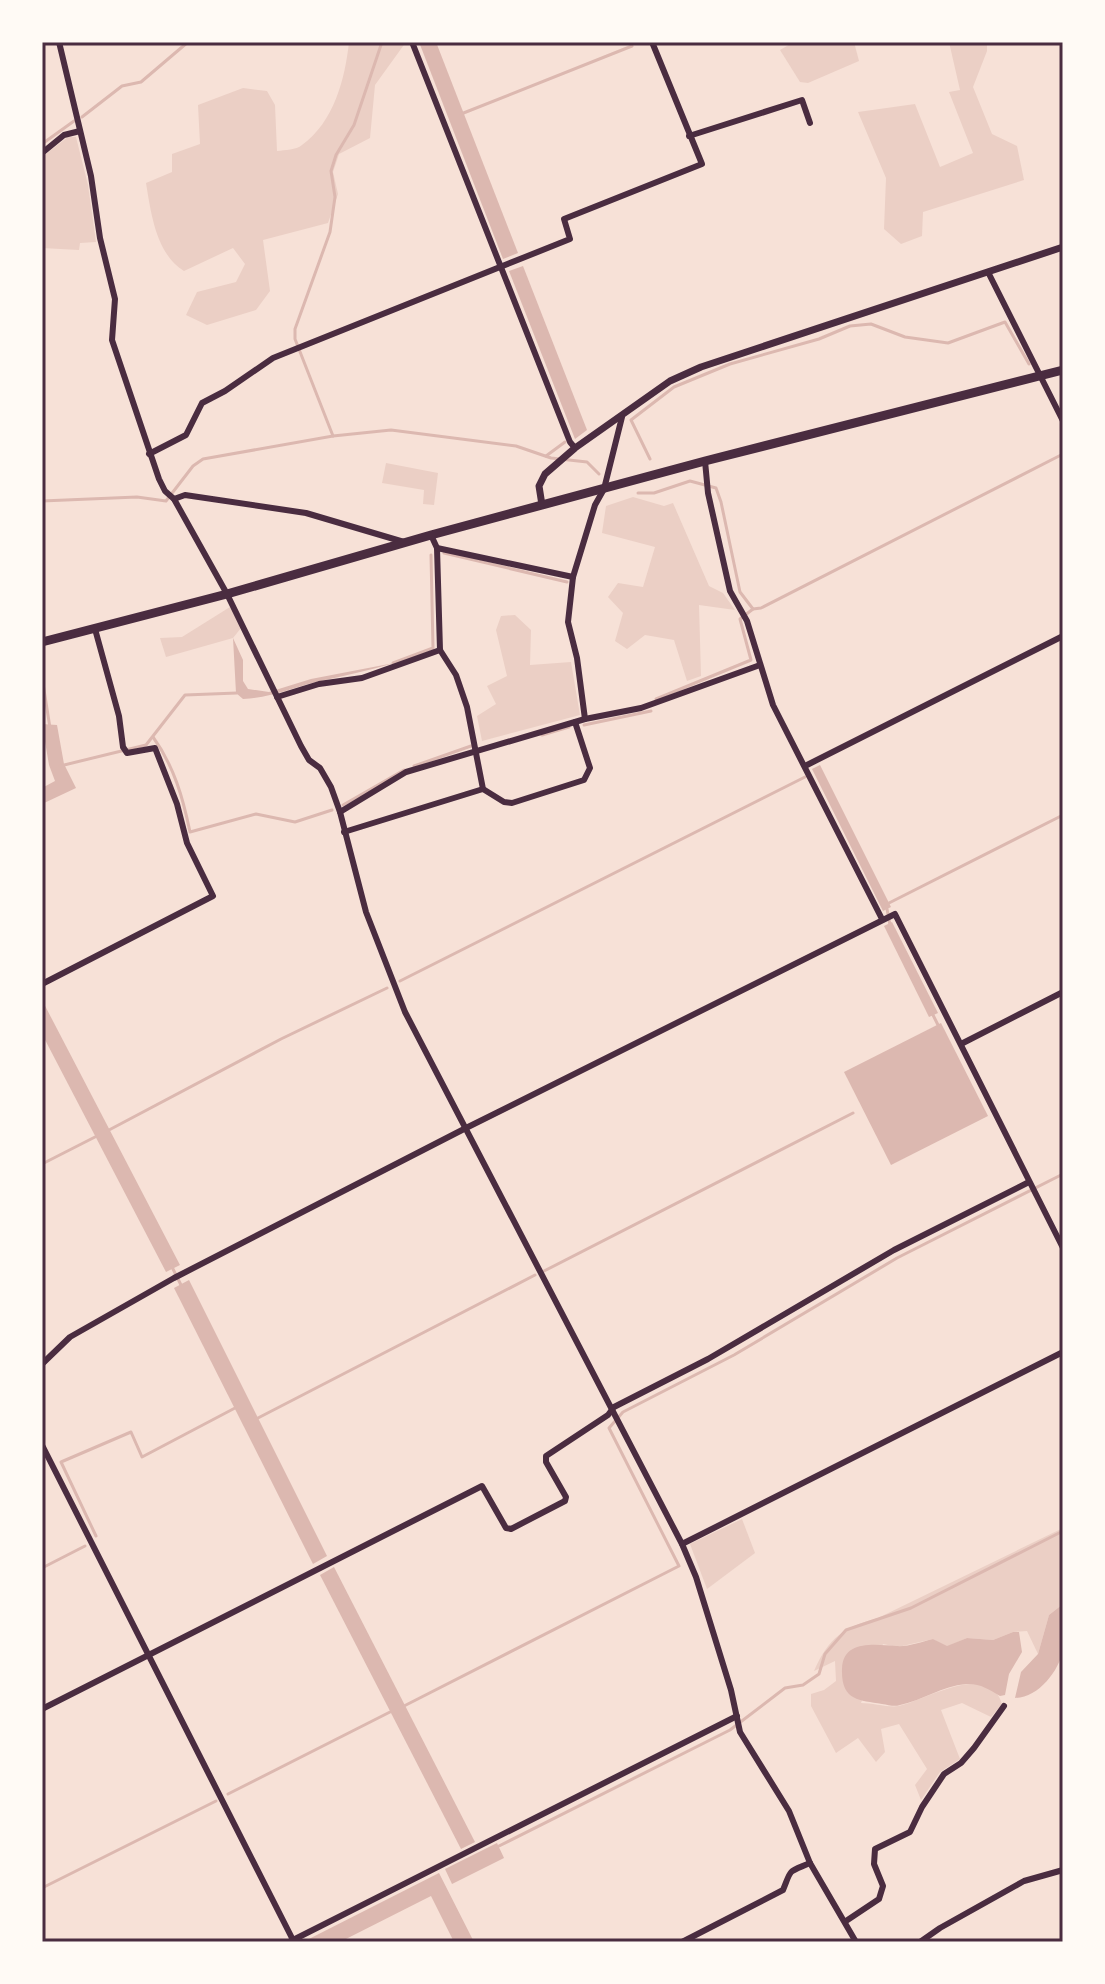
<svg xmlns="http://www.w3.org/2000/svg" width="1105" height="1984" font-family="'Crimson Pro',serif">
<rect width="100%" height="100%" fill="#f7e1d7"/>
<g fill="#ebcfc5">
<path d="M349 42H406L375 85 370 138 339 154 333 172 338 194 328 223 263 240 270 291 256 310 207 325 186 315 197 292 236 282 245 264 233 248 184 271C156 254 151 213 146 183L172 172V154L200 144 198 105 243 88 267 91 275 105 277 151C285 150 296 150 302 145 334 122 345 79 349 42Z"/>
<polygon points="794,42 854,42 859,61 808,83 800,82 780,50"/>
<polygon points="949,42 987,42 987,51 973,87 992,134 1017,146 1024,180 923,212 922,236 901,244 884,229 886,178 858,112 915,104 940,167 973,153 949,92 960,90"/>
<polygon points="68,137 76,137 88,185 96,242 80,243 79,250 42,248 42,157"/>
<polygon points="386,463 438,473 434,505 423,504 424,490 382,483"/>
<polygon points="633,497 664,506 673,503 709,586 723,593 735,610 699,605 701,676 687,681 674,640 645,635 627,649 615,641 623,613 608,597 618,583 643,587 655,547 602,533 606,506"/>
<polygon points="230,607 241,628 233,638 166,657 160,638 182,637"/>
<polygon points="515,615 531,630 530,665 571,662 580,715 482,741 477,716 496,704 487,686 507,676 496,630 501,616"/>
<polygon points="742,1519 755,1553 707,1589 690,1544"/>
<path d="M1063 1528V1604L1049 1615 1038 1654 1027 1631 1013 1632 993 1640 967 1638 946 1647 933 1639 898 1647 883 1644 861 1703C873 1703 889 1708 899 1706 924 1701 989 1660 1002 1704L991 1717 962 1703 941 1710 960 1759 940 1772 921 1800 915 1785 927 1769 899 1724 881 1729 885 1752 876 1762 858 1738 836 1753 811 1706V1694L824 1690 836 1681 835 1661 814 1671C829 1637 844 1627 878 1618Z"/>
</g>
<g fill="#dcb8b0">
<polygon points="419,42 436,42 518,253 503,259"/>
<polygon points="523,266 587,430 575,439 509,271"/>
<path d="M233 638 243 660V681L248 689 269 692 311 679 394 663C368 671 342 676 316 682 288 689 273 697 243 699L236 693Z"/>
<polygon points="42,724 57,725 64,764 76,788 42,804 42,788 55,781 49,765"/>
<polygon points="820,765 891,907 883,911 812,769"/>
<polygon points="892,922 938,1013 929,1017 884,926"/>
<polygon points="42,1000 180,1265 166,1272 42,1034"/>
<polygon points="941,1023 988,1116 891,1165 844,1072"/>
<polygon points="189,1280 327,1556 313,1564 174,1288"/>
<polygon points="334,1567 475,1842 461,1849 320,1575"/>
<path d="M1063 1604C1063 1619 1065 1636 1063 1650 1059 1671 1038 1698 1015 1698L1021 1672 1038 1654 1049 1615Z"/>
<path d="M1013 1632H1019L1022 1652 1009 1674 1005 1695 1000 1696C989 1689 979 1683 966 1684 942 1686 923 1700 900 1705 894 1707 889 1705 882 1704 859 1700 841 1701 842 1669 843 1639 876 1645 896 1646 908 1647 921 1642 933 1639L947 1646 967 1638 993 1640Z"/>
<polygon points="497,1843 504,1858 452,1884 445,1869"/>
<polygon points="439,1873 474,1942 454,1942 431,1896 340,1942 303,1942"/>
</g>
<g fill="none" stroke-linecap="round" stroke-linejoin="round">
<g stroke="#dcb8b0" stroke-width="3">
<polyline points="461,114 632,46 631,42"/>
<polyline points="82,117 122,86 141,82 188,42"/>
<polyline points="42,144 74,121"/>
<polyline points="333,436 295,339 295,329 330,232 335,197 331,171 336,155 354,125 382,42"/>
<polyline points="546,456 565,442"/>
<polyline points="650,459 631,420 674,387 730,364 819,339 850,326 871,324 905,337 948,343 1005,322 1029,364"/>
<polyline points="638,493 654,493 690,481 716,488 721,502 740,592 753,609 761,608 1063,454"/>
<polyline points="42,501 137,497 166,501 193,466 203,459 333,436 391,430 516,446 551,458 587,462 599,474"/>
<polyline points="444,553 567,582"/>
<polyline points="393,663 433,648 431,555"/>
<polyline points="42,677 50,728"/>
<polyline points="656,699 751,660 740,619 753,609"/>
<polyline points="584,725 651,711"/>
<polyline points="542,735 569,727"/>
<path d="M153 737C174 766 183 798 190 832L256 814 295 822 332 810"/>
<polyline points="60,766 146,745 185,695 237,693"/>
<polyline points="414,766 471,746"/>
<polyline points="343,805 404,770"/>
<polyline points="889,903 1063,815"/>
<polyline points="887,909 890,925"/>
<polyline points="400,981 805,777"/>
<polyline points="933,1015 938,1025"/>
<polyline points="109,1130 281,1039 387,988"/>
<polyline points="42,1164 95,1137"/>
<polyline points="171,1265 182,1287"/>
<polyline points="544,1271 853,1113"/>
<polyline points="258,1418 535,1275"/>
<polyline points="96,1536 61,1462 131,1432 142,1457 235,1408"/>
<polyline points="42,1568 85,1546"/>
<polyline points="404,1706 679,1566 609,1428 623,1412 734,1355 897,1258 1063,1174"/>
<polyline points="228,1794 390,1712"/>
<polyline points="497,1847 730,1730 785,1688 803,1685 819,1674 825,1654 846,1630 911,1608 1063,1531"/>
<polyline points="42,1888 216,1801"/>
</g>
<g stroke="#4a2c40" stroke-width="6">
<polyline points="59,42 91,176 100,238 115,299 112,340 159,479 165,491 174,499 227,594 301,746 309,760 320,768 331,787 340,812 366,912 405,1012 682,1544 696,1577 731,1690 740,1732 789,1811 810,1863 856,1942"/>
<polyline points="412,42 570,442 575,448"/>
<polyline points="689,136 802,100 810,123"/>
<polyline points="42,153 64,135 80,131"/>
<polyline points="988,272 1063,421"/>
<polyline points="149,454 186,435 202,403 225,391 273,358 570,239 564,219 702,164 652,42"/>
<polyline points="705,461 708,493 730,591 747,621 773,705 882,919"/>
<polyline points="174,499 185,495 306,513 404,542"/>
<polyline points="431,535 437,548 440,650 456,675 467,707 483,789 504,802 512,803 584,780 590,768 575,722"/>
<polyline points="437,548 573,577"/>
<polyline points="277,697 319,684 362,678 440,650"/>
<polyline points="585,719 577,658 568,622 573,577 595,505 604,489 622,417"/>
<polyline points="805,766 1063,636"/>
<polyline points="340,812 406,772 585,719 641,708 760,665"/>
<polyline points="344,832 483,789"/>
<polyline points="42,984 213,896 187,843 177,804 155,748 127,753 123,747 119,716 95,629"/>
<polyline points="961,1044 1063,992"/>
<polyline points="42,1364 70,1337 174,1278 466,1128 895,914 1063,1248"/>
<polyline points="42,1445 294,1942"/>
<polyline points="682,1544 1063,1352"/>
<polyline points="42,1709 482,1486 506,1528 511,1529 565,1501 566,1497 546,1462 546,1456 608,1415 614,1407 708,1359 894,1250 1029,1182"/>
<polyline points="846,1921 879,1899 883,1886 874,1864 875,1849 910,1832 922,1807 944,1774 961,1763 974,1748 1004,1706"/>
<polyline points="289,1942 737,1716"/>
<path d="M682 1942 783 1890C792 1868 787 1873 810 1863"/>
<polyline points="920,1942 940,1928 1024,1881 1063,1870"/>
</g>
<polyline stroke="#4a2c40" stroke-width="7" points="542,505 539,486 545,474 575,448 670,381 701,367 1063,247"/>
<polyline stroke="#4a2c40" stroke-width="9" points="42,642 227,594 431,535 705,461 1063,370"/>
</g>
<rect width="1105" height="1984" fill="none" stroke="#fffaf5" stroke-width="88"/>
<rect x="44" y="44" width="1017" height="1896" fill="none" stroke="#4a2c40" stroke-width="3"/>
</svg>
